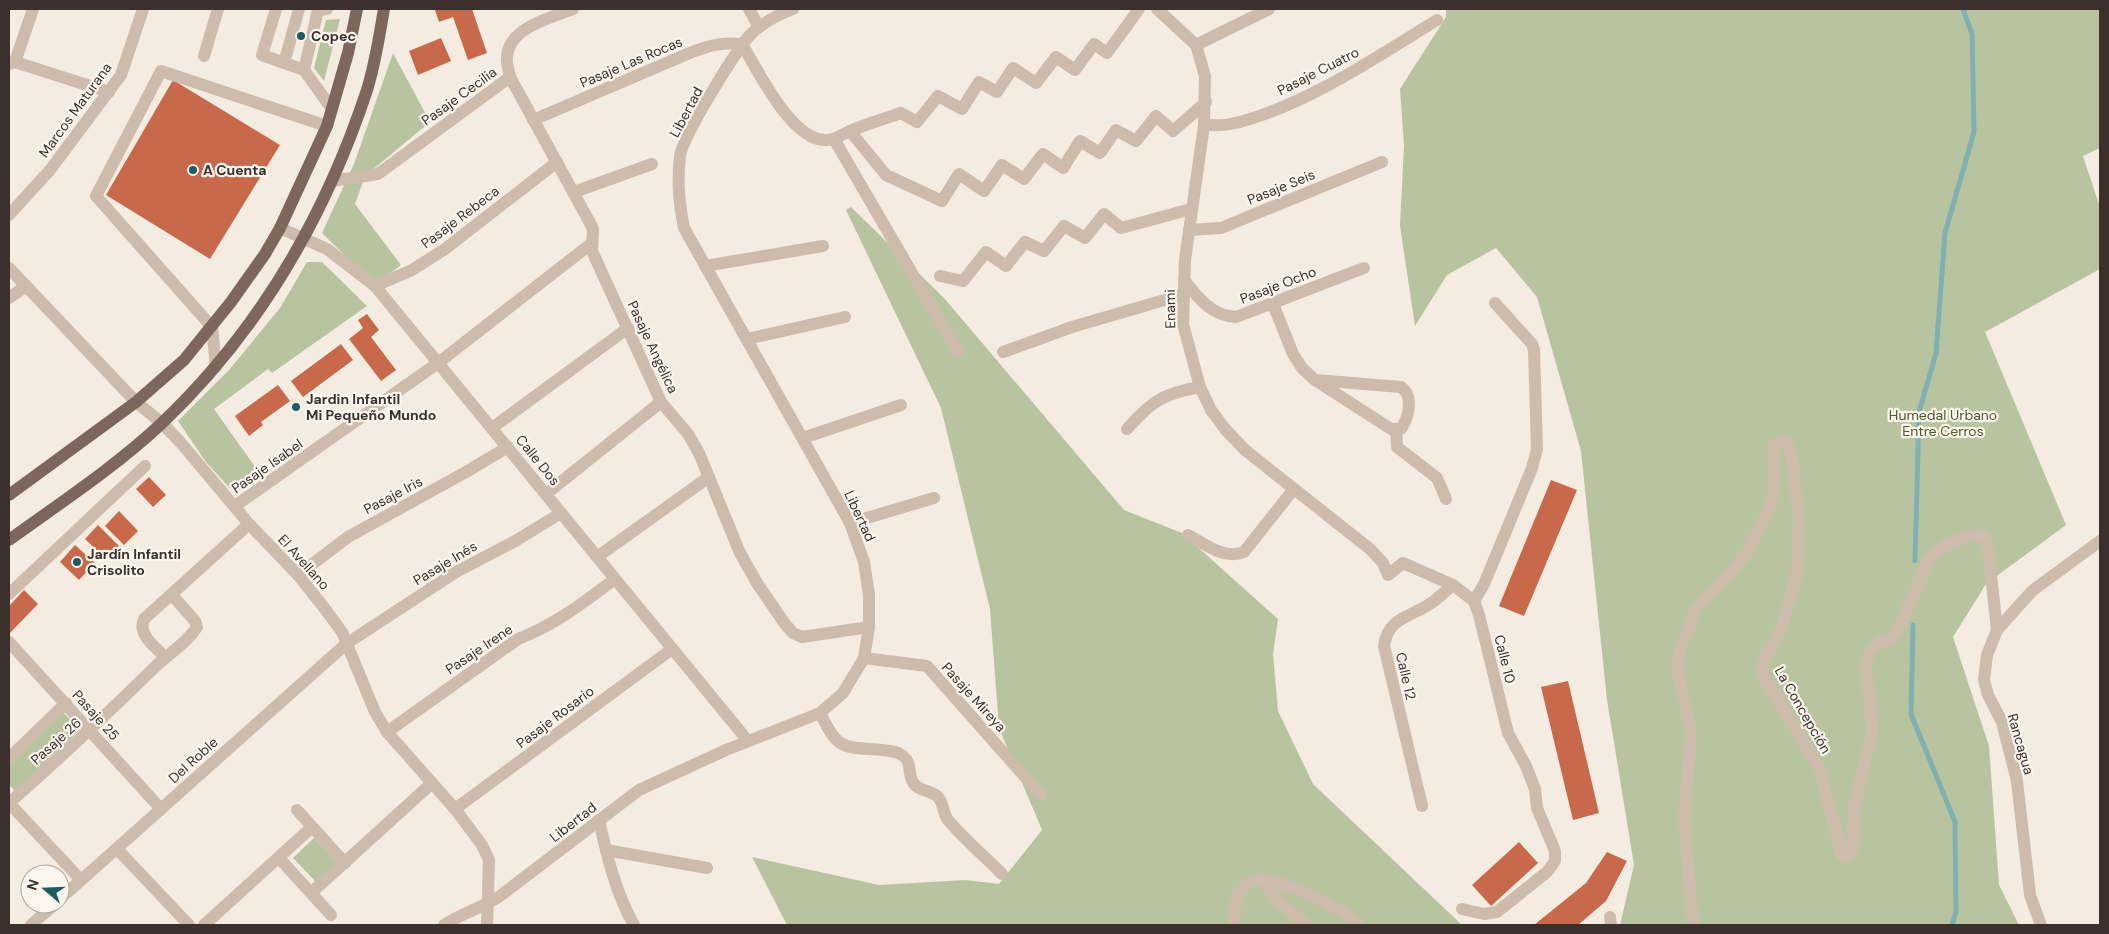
<svg xmlns="http://www.w3.org/2000/svg" width="2109" height="934" font-family="'DM Sans',sans-serif">
<rect width="100%" height="100%" fill="#f4ebe1"/>
<g fill="#b8c4a0">
<polygon points="1446,9 2100,9 2100,148 2083,156 2100,207 2100,269 1985,332 2066,525 1986,584 1953,637 1989,746 1999,885 2019,925 1620,925 1634,865 1607,700 1581,451 1537,297 1496,248 1447,275 1415,326 1400,226 1404,145 1400,89 1446,17"/>
<polygon points="340,19 324,81 314,68 326,20"/>
<polygon points="393,53 430,122 365,176 355,204 401,265 375,285 322,233 354,164"/>
<polygon points="851,207 944,298 1124,510 1182,533 1278,619 1273,654 1278,711 1313,784 1462,925 787,925 752,857 879,885 965,880 999,884 1042,830 999,728 990,609 941,408 846,210"/>
<polygon points="307,262 322,262 367,306 272,373 268,369 214,409 260,474 235,494 206,462 178,421 229,370 280,308"/>
<polygon points="63,712 80,730 15,791 9,785 9,763"/>
<polygon points="314,838 337,862 316,882 293,858"/>
</g>
<g fill="none" stroke-linecap="round" stroke-linejoin="round">
<g stroke="#7fb0b2" stroke-width="5">
<polyline points="1915,561 1919,412 1936,353 1945,233 1974,132 1972,34 1963,9"/>
<polyline points="1913,625 1911,714 1955,822 1956,912 1952,925"/>
</g>
</g>
<g fill="#c8694b">
<polygon points="438,9 472,9 487,53 468,60 453,17 439,22 435,10"/>
<polygon points="441,38 451,61 418,75 409,51"/>
<polygon points="173,80 280,145 210,259 106,195"/>
<polygon points="367,314 379,330 371,337 396,370 381,381 349,339 363,328 358,320"/>
<polygon points="341,344 353,360 303,397 291,381"/>
<polygon points="278,385 290,401 261,422 263,425 249,436 235,416"/>
<polygon points="149,477 166,495 153,507 136,489"/>
<polygon points="1551,480 1577,490 1524,616 1499,606"/>
<polygon points="119,511 138,531 124,545 105,526"/>
<polygon points="98,525 119,546 106,559 85,539"/>
<polygon points="75,545 95,563 79,580 60,562"/>
<polygon points="24,590 38,604 9,634 9,606"/>
<polygon points="1568,681 1599,813 1573,820 1541,687"/>
<polygon points="1519,842 1538,863 1491,906 1472,885"/>
<polygon points="1607,852 1627,861 1606,901 1578,925 1534,925 1586,883"/>
</g>
<g fill="none" stroke-linecap="round" stroke-linejoin="round">
<g stroke="#cdbbac" stroke-width="12">
<polyline points="276,9 262,55 304,70"/>
<polyline points="327,9 318,10 304,70 332,109"/>
<path d="M573 9C551 18 509 27 507 57 506 63 509 71 510 77L590 223 593 229 592 251 661 402 688 434 699 453 740 553 757 583 785 624 793 633 802 637 869 627"/>
<polyline points="749,9 759,27"/>
<polyline points="1157,9 1196,45 1205,76 1204,125 1185,260 1183,324 1200,387 1211,410 1225,429 1245,450 1370,549 1383,563 1388,575 1403,563 1453,585 1474,601 1479,615 1508,733 1526,766 1535,789 1537,808 1555,851 1555,861 1547,872 1497,912 1484,914 1462,909"/>
<polyline points="1196,45 1269,9"/>
<polyline points="204,56 218,9"/>
<polyline points="15,62 33,9"/>
<polyline points="284,63 299,9"/>
<polyline points="9,64 15,62 109,92"/>
<path d="M533 120 692 52C710 45 724 42 742 44 757 69 791 140 825 140 834 141 842 134 850 131 866 124 884 119 901 113L917 122 938 96 962 109 979 82 997 92 1013 68 1036 83 1056 57 1075 70 1094 44 1107 53 1139 9"/>
<path d="M1204 125C1212 125 1222 126 1231 124 1302 108 1375 58 1437 20"/>
<polyline points="850,131 886,175 942,201 959,174 984,191 1002,165 1024,179 1043,154 1063,168 1080,141 1100,153 1116,130 1136,141 1156,116 1173,131 1206,102"/>
<polyline points="834,139 958,352"/>
<polyline points="332,181 378,174 510,77"/>
<polyline points="574,192 652,164"/>
<polyline points="9,215 50,170 121,75 143,9"/>
<polyline points="280,228 327,249 375,286 748,741"/>
<polyline points="1189,230 1221,228 1382,162"/>
<polyline points="705,266 823,246"/>
<polyline points="9,268 136,402 162,423 181,443 249,524 298,575 322,605 342,632 375,712 387,732 455,809 482,845 489,860 487,925"/>
<polyline points="940,276 963,281 986,252 1006,266 1025,242 1044,251 1064,226 1085,238 1104,214 1121,228 1191,209"/>
<path d="M1184 280C1198 298 1212 316 1236 317L1364 268"/>
<polyline points="375,286 412,270 445,249 557,162"/>
<polyline points="9,298 26,286"/>
<path d="M1273 304 1293 354 1302 368 1315 380 1401 387C1414 396 1409 417 1401 429H1391L1315 380"/>
<polyline points="747,339 845,317"/>
<polyline points="1003,352 1072,327 1185,294"/>
<polyline points="216,367 212,327 96,196 161,71 327,126"/>
<polyline points="492,428 628,328"/>
<path d="M1127 429C1152 401 1162 394 1200 387"/>
<polyline points="1396,430 1397,447 1437,478 1446,499"/>
<polyline points="803,438 901,405"/>
<polyline points="546,494 661,402"/>
<polyline points="235,506 438,363 592,243"/>
<polyline points="850,523 934,498"/>
<path d="M1188 535C1205 544 1224 560 1244 552L1293 490"/>
<polyline points="597,557 709,477"/>
<polyline points="298,575 348,537 466,472 508,447"/>
<polyline points="9,594 145,466"/>
<polyline points="1474,601 1484,584 1509,524 1532,468 1537,449 1534,350 1532,344 1495,303"/>
<polyline points="9,642 161,809"/>
<path d="M165 657C155 646 137 635 144 619L249 524"/>
<polyline points="864,658 927,666 1041,795"/>
<path d="M820 713C838 750 842 747 882 750 890 751 897 751 903 756 913 764 907 775 914 784 920 791 930 790 937 796 944 802 942 812 948 820 964 839 984 856 1002 874"/>
<path d="M387 732 518 639C555 625 584 602 615 579"/>
<polyline points="9,758 66,703"/>
<path d="M9 803C59 759 107 714 155 667 168 654 187 643 197 627L195 621 172 595"/>
<polyline points="9,803 81,880"/>
<path d="M1422 806 1384 646C1388 618 1408 618 1428 605 1437 600 1445 591 1453 585"/>
<polyline points="455,809 672,649"/>
<polyline points="297,810 345,863"/>
<path d="M599 820C607 856 616 894 634 925"/>
<polyline points="118,850 189,925"/>
<polyline points="606,850 707,868"/>
<polyline points="279,858 331,915"/>
<polyline points="1263,879 1276,899 1306,925"/>
<polyline points="311,893 432,783"/>
<polyline points="60,899 346,644 456,572 517,540 561,513"/>
<polyline points="1610,917 1611,925"/>
<polyline points="31,925 55,904"/>
<polyline points="204,925 312,827"/>
<path d="M444 925C462 913 482 908 500 896L639 790 726 750 820 713 843 693 864 658 869 627V595L864 562 850 523 684 228C679 202 677 183 680 156 683 136 738 46 753 32 764 22 780 14 793 9"/>
<path d="M1235 925C1234 902 1234 892 1255 879 1288 881 1334 904 1360 925"/>
<path d="M1693 925 1684 818 1691 734 1677 667 1679 653 1696 609 1745 556 1768 510 1774 491 1773 446 1781 440 1787 443 1792 458 1799 519 1797 574 1781 629 1764 660 1762 671 1766 681 1819 767 1840 848 1841 854 1845 857 1852 852 1854 808 1872 732 1866 667 1869 654 1879 642 1891 640 1898 630 1929 560C1941 545 1965 533 1984 536L1988 547 1997 630"/>
<polyline points="2041,925 2030,895 2017,781 2002,722 1988,695 1984,680 1987,655 1997,630 2032,591 2100,541"/>
</g>
<g stroke="#7d675c" stroke-width="12">
<polyline points="9,495 136,402 184,360 231,302 265,254 280,228 327,126 348,53 357,9"/>
<path d="M9 540C60 503 115 467 161 424 258 332 324 219 366 93 375 66 379 37 384 9"/>
</g>
</g>
<g fill="#1f5a5e" stroke="#fbf5ee" stroke-width="2">
<circle cx="301" cy="36" r="5"/>
<circle cx="193" cy="170" r="5"/>
<circle cx="296" cy="407" r="5"/>
<circle cx="77" cy="562" r="5"/>
</g>
<g text-anchor="middle" dominant-baseline="central" stroke-width="4.5" stroke-linejoin="round" paint-order="stroke">
<g font-size="14" font-weight="bold" fill="#3b302b" stroke="#fbf5ee" text-anchor="start">
<text x="311" y="36">Copec</text>
<text x="203" y="170">A Cuenta</text>
<text x="306" y="399">Jardin Infantil<tspan x="306" dy="16">Mi Pequeño Mundo</tspan></text>
<text x="87" y="554">Jardín Infantil<tspan x="87" dy="16">Crisolito</tspan></text>
</g>
<g font-size="14" fill="#3b302b" stroke="#fbf5ee">
<text transform="translate(631 62) rotate(-23)">Pasaje Las Rocas</text>
<text transform="translate(1318 71) rotate(-27)">Pasaje Cuatro</text>
<text transform="translate(459 96) rotate(-36)">Pasaje Cecilia</text>
<text transform="translate(75 110) rotate(-54)">Marcos Maturana</text>
<text transform="translate(686 112) rotate(-62)">Libertad</text>
<text transform="translate(1281 187) rotate(-22)">Pasaje Seis</text>
<text transform="translate(460 217) rotate(-37)">Pasaje Rebeca</text>
<text transform="translate(1278 285) rotate(-21)">Pasaje Ocho</text>
<text transform="translate(1170 309) rotate(-91)">Enami</text>
<text transform="translate(653 347) rotate(65)">Pasaje Angélica</text>
<text transform="translate(538 460) rotate(51)">Calle Dos</text>
<text transform="translate(267 466) rotate(-35)">Pasaje Isabel</text>
<text transform="translate(393 495) rotate(-28)">Pasaje Iris</text>
<text transform="translate(860 516) rotate(65)">Libertad</text>
<text transform="translate(304 562) rotate(48)">El Avellano</text>
<text transform="translate(445 563) rotate(-31)">Pasaje Inés</text>
<text transform="translate(479 649) rotate(-34)">Pasaje Irene</text>
<text transform="translate(1505 659) rotate(76)">Calle 10</text>
<text transform="translate(1406 676) rotate(77)">Calle 12</text>
<text transform="translate(974 697) rotate(48)">Pasaje Mireya</text>
<text transform="translate(1803 710) rotate(60)">La Concepción</text>
<text transform="translate(96 715) rotate(48)">Pasaje 25</text>
<text transform="translate(555 717) rotate(-37)">Pasaje Rosario</text>
<text transform="translate(56 741) rotate(-42)">Pasaje 26</text>
<text transform="translate(2021 744) rotate(74)">Rancagua</text>
<text transform="translate(193 760) rotate(-42)">Del Roble</text>
<text transform="translate(573 822) rotate(-38)">Libertad</text>
</g>
<g font-size="14" fill="#4a5a2e" stroke="#fbf5ee">
<text x="1943" y="415">Humedal Urbano<tspan x="1943" dy="16">Entre Cerros</tspan></text>
</g>
</g>
<rect width="2109" height="934" fill="none" stroke="#3b302b" stroke-width="20"/>
<g transform="translate(45 889) rotate(289)"><circle r="24" fill="#fbf5ee" stroke="#aea6a0"/>
<path d="M0-4L9 19L0 12L-9 19Z" fill="#1f5a5e"/>
<text y="-8" font-size="14" font-weight="bold" text-anchor="middle" fill="#3b302b">N</text>
</g>
</svg>
